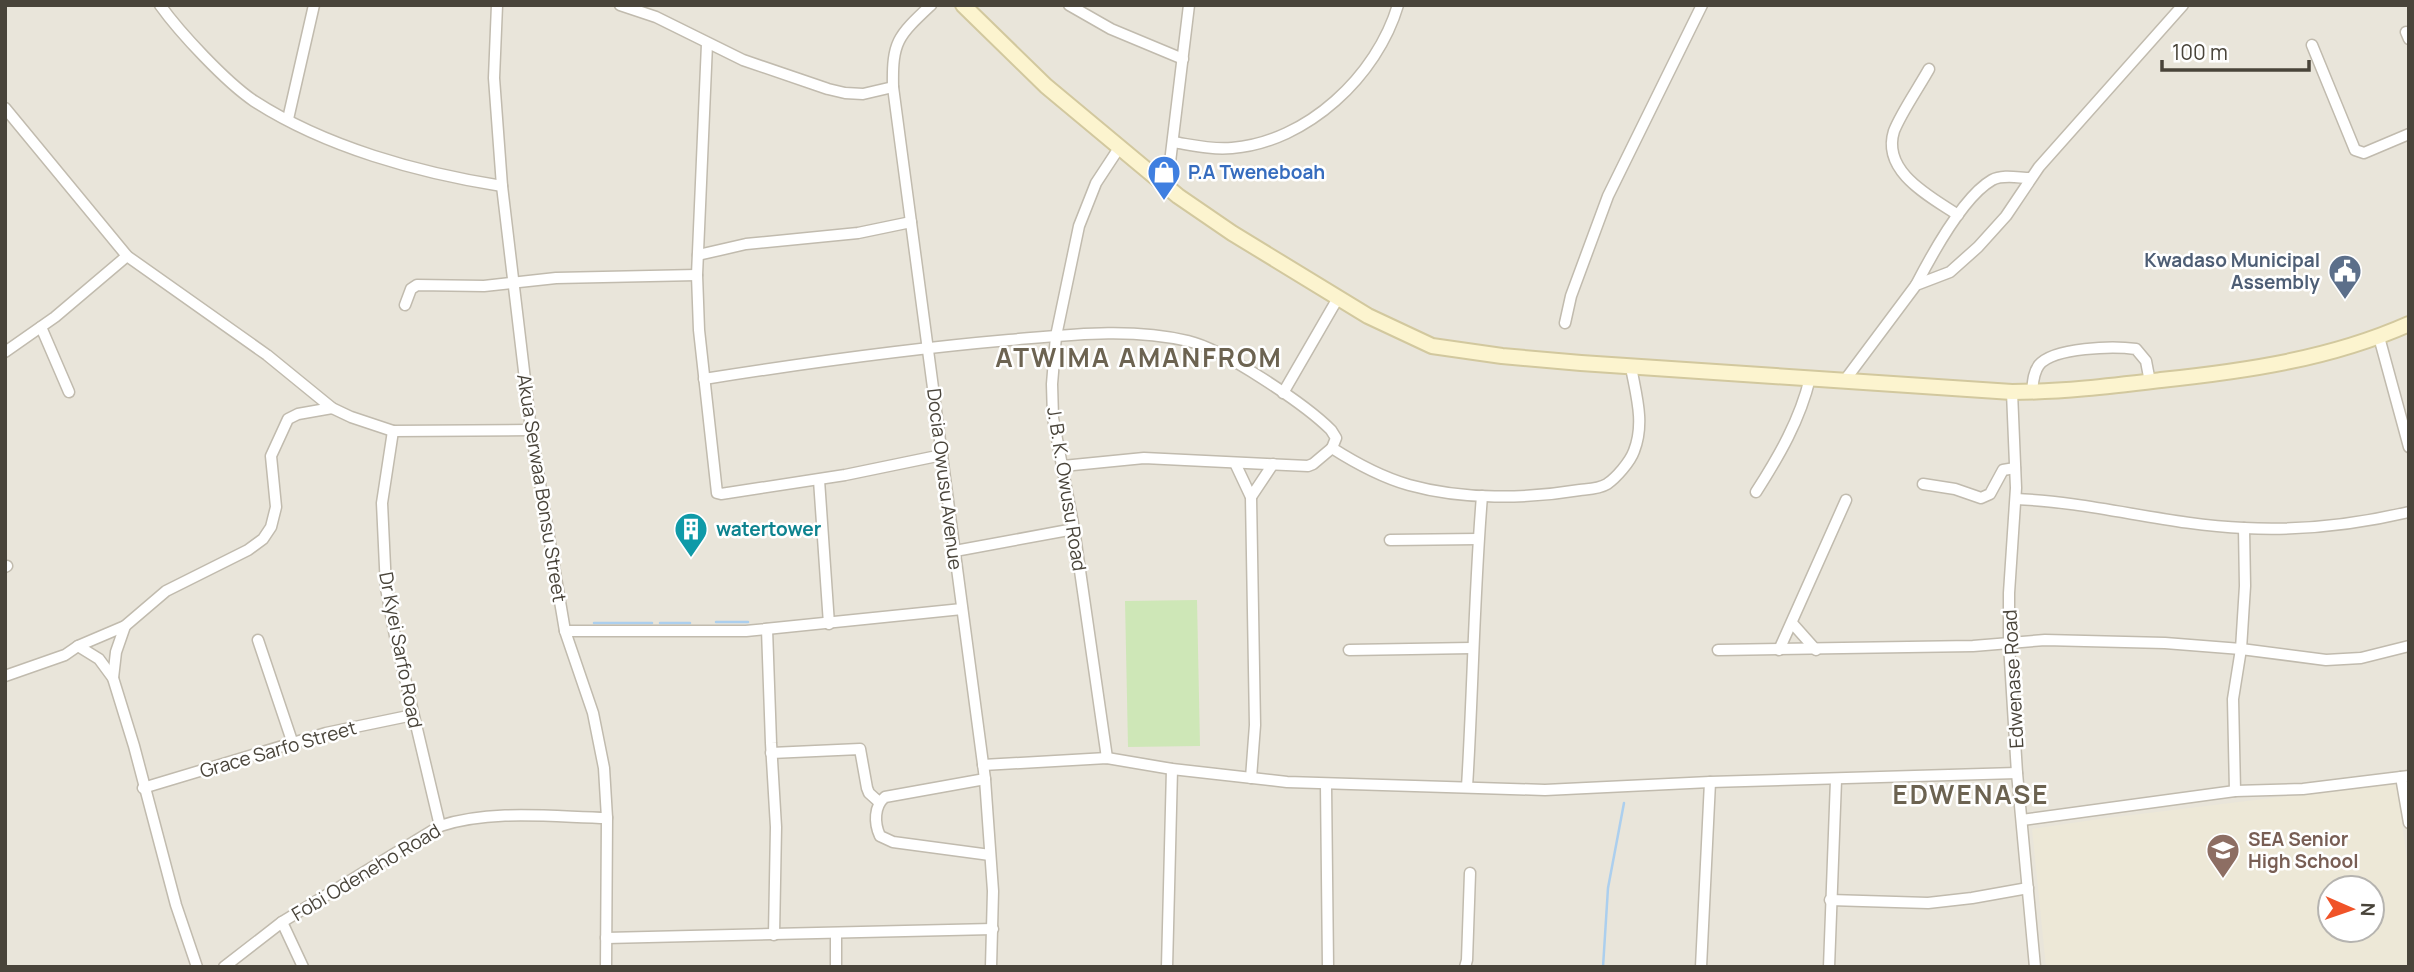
<svg xmlns="http://www.w3.org/2000/svg" width="2414" height="972" font-family="Manrope,sans-serif">
<rect width="100%" height="100%" fill="#f5f3ec"/>
<path fill="#e9e5da" fill-rule="evenodd" d="M5 5H2409V967H5ZM2330 888H2372V930H2330Z"/>
<path fill="#ede8d7" fill-rule="evenodd" d="M2396 783 2409 873V967H2046L2032 829 2099 819ZM2330 888H2372V930H2330Z"/>
<polygon fill="#cee7b7" points="1197,600 1200,746 1128,747 1125,601"/>
<g fill="none" stroke-linecap="round" stroke-linejoin="round">
<g stroke="#accfee" stroke-width="2.5">
<polyline points="716,622 748,622"/>
<polyline points="594,623 652,623"/>
<polyline points="660,623 690,623"/>
<polyline points="1603,967 1608,888 1624,803"/>
</g>
<defs>
<g id="street">
<path d="M160 5C180 33 226 82 254 101 325 147 419 173 502 186"/>
<polyline points="497,5 494,78 502,186 531,430 565,631 593,713 604,768 607,818 606,967"/>
<polyline points="620,5 656,17 743,60 828,89 845,93 863,94 893,87"/>
<path d="M931 5C898 36 892 41 893 87L985 779 993 891 991 967"/>
<polyline points="1069,5 1111,29 1183,59"/>
<polyline points="2406,32 2409,39"/>
<polyline points="707,44 697,275 699,330 717,493 721,494 845,475 942,455"/>
<polyline points="2312,45 2355,150 2364,153 2409,134"/>
<path d="M1929 69C1919 87 1901 113 1894 131 1881 172 1931 197 1958 215"/>
<polyline points="5,108 127,256 267,355 332,408 351,417 393,431 531,430"/>
<polyline points="288,119 314,5"/>
<path d="M1173 142C1192 145 1212 150 1232 148 1307 142 1377 76 1398 5"/>
<polyline points="1167,187 1189,5"/>
<polyline points="698,255 746,244 858,233 911,222"/>
<path d="M1916 285C1931 256 1964 196 1992 180 2003 174 2019 178 2030 178"/>
<polyline points="405,305 411,289 417,285 484,286 556,278 697,275"/>
<polyline points="1565,323 1571,296 1608,196 1702,5"/>
<polyline points="41,327 69,392"/>
<polyline points="2379,337 2409,447"/>
<polyline points="5,352 55,317 127,256"/>
<path d="M704 379C805 363 906 349 1009 340 1067 335 1130 327 1188 341 1223 349 1305 404 1331 430L1336 438 1332 448C1357 464 1381 477 1409 485 1463 500 1526 499 1580 490 1589 489 1599 489 1607 484 1616 478 1630 462 1634 451 1645 423 1636 395 1631 367"/>
<polyline points="1845,380 1916,285 1950,272 1978,247 2006,216 2039,167 2183,5"/>
<polyline points="2012,392 2016,488 2009,593 2009,644 2017,773 2035,967"/>
<path d="M2032 392C2033 383 2033 373 2039 365 2054 347 2114 346 2136 349L2146 361 2150 382"/>
<polyline points="1283,393 1338,298"/>
<polyline points="393,431 382,503 386,588 395,636 440,826"/>
<polyline points="1235,463 1251,497 1255,725 1251,778"/>
<polyline points="1063,466 1144,458 1308,466 1313,464 1332,448"/>
<polyline points="819,480 829,624"/>
<polyline points="1923,484 1955,489 1981,498 1990,494 2003,470 2015,468"/>
<path d="M1756 492C1779 456 1800 420 1810 378"/>
<polyline points="1251,497 1273,464"/>
<path d="M2016 499C2093 502 2168 525 2244 528 2300 531 2354 525 2409 512"/>
<polyline points="1390,540 1478,539"/>
<polyline points="955,551 1074,529"/>
<polyline points="5,567 7,566"/>
<polyline points="1792,623 1816,650"/>
<polyline points="767,629 771,743 776,827 774,935"/>
<polyline points="565,631 746,631 962,609"/>
<polyline points="258,640 293,744"/>
<polyline points="78,646 99,659 113,678 134,746 176,905 197,967"/>
<polyline points="1349,650 1472,648"/>
<polyline points="1718,650 1973,646 2045,640 2165,643 2241,649 2326,660 2361,658 2409,646"/>
<polyline points="1779,650 1846,500"/>
<polyline points="5,676 65,655 78,646 125,626 166,591 248,550 263,539 271,527 276,507 271,456 288,419 298,414 332,408"/>
<polyline points="113,678 116,652 125,626"/>
<polyline points="771,753 860,749 867,788 869,793 879,802"/>
<polyline points="1107,758 1074,529 1053,418 1052,384 1056,336 1079,226 1096,183 1119,148"/>
<polyline points="983,765 1107,758 1172,769 1287,782 1545,790 1710,782 2017,773"/>
<polyline points="2401,777 2409,823"/>
<path d="M985 779 885 797C874 806 874 823 880 836L893 842 990 855"/>
<polyline points="1326,785 1328,967"/>
<path d="M1467 787C1473 690 1474 593 1482 496"/>
<polyline points="143,788 326,733 413,715"/>
<polyline points="2235,791 2233,699 2241,649 2245,586 2244,528"/>
<polyline points="2022,820 2235,791 2303,789 2409,776"/>
<polyline points="1830,900 1928,903 1972,898 2028,888"/>
<polyline points="282,922 303,967"/>
<polyline points="606,938 993,929"/>
<path d="M224 967 282 922 440 826C493 809 553 817 607 818"/>
<polyline points="836,967 836,934"/>
<polyline points="1167,967 1172,769"/>
<polyline points="1465,967 1467,960 1470,873"/>
<polyline points="1701,967 1710,782"/>
<polyline points="1829,967 1836,780"/>
</g>
<path id="secondary" d="M963 5 1046 86 1178 196 1232 233 1368 316 1432 346 1502 356 1581 363 2012 392C2062 392 2111 386 2161 380 2246 371 2330 359 2409 324"/>
</defs>
<use href="#street" stroke="#c1bbae" stroke-width="13"/>
<use href="#secondary" stroke="#d2c89e" stroke-width="18"/>
<use href="#street" stroke="#fff" stroke-width="10"/>
<use href="#secondary" stroke="#fcf4cf" stroke-width="14"/>
</g>
<defs>
<symbol id="shop-pin" viewBox="-11 -11 22 30"><path d="M0 17L-7.5 6A9.5 9.5 0 1 1 7.5 6Z" fill="#3f7fe0" stroke="#fff"/><path d="M-5-2.5h2.3a2.7 3.5 0 0 1 5.4 0H5L5.5 6h-11ZM-1.5-2.5h3a1.5 2.3 0 0 0-3 0Z" fill="#fff"/></symbol>
<symbol id="civic-pin" viewBox="-11 -11 22 30"><path d="M0 17L-7.5 6A9.5 9.5 0 1 1 7.5 6Z" fill="#5c6f8a" stroke="#fff"/><path d="M-.6-6.5H3V-4.5H.6V-3L4-1V1h2V6H-6V1h2V-1L-.6-3ZM-1.2 2.5V6h2.4V2.5Z" fill="#fff"/></symbol>
<symbol id="building-pin" viewBox="-11 -11 22 30"><path d="M0 17L-7.5 6A9.5 9.5 0 1 1 7.5 6Z" fill="#0f9aa8" stroke="#fff"/><path d="M-4-6H4V6H1V3H-1V6H-4ZM-2.5-4.3h1.7v1.8h-1.7ZM.8-4.3h1.7v1.8H.8ZM-2.5-1h1.7V.8h-1.7ZM.8-1h1.7V.8H.8Z" fill="#fff"/></symbol>
<symbol id="school-pin" viewBox="-11 -11 22 30"><path d="M0 17L-7.5 6A9.5 9.5 0 1 1 7.5 6Z" fill="#8d6e63" stroke="#fff"/><path d="M0-5L7-2L0 1L-7-2ZM-4 1L0 2.5L4 1V4Q0 6-4 4Z" fill="#fff"/></symbol>
</defs>
<g fill-rule="evenodd">
<use href="#shop-pin" x="1145" y="153" width="38" height="52"/>
<use href="#civic-pin" x="2326" y="252" width="38" height="52"/>
<use href="#building-pin" x="672" y="510" width="38" height="52"/>
<use href="#school-pin" x="2204" y="831" width="38" height="52"/>
</g>
<g text-anchor="middle" dominant-baseline="central" stroke-width="5" stroke-linejoin="round" paint-order="stroke">
<g font-size="19" font-weight="bold" fill="#366cbe" stroke="#fff" text-anchor="start">
<text x="1188" y="172">P.A Tweneboah</text>
</g>
<g font-size="19" font-weight="bold" fill="#4e5e75" stroke="#fff" text-anchor="end">
<text x="2320" y="260">Kwadaso Municipal<tspan x="2320" dy="22">Assembly</tspan></text>
</g>
<g font-size="19" fill="#49443a" stroke="#fff">
<text transform="translate(945 479) rotate(83)">Docia Owusu Avenue</text>
<text transform="translate(542 488) rotate(81)">Akua Serwaa Bonsu Street</text>
<text transform="translate(1067 489) rotate(81)">J. B. K. Owusu Road</text>
<text transform="translate(401 650) rotate(79)">Dr Kyei Sarfo Road</text>
<text transform="translate(2013 679) rotate(-93)">Edwenase Road</text>
<text transform="translate(278 749) rotate(-16)">Grace Sarfo Street</text>
<text transform="translate(366 872) rotate(-31)">Fobi Odeneho Road</text>
</g>
<g font-size="19" font-weight="bold" fill="#0d838f" stroke="#fff" text-anchor="start">
<text x="716" y="529">watertower</text>
</g>
<g font-size="19" font-weight="bold" fill="#785e54" stroke="#fff" text-anchor="start">
<text x="2248" y="839">SEA Senior<tspan x="2248" dy="22">High School</tspan></text>
</g>
<g font-size="26" font-weight="bold" letter-spacing="2" fill="#6c6351" stroke="#fff">
<text x="1139" y="357">ATWIMA AMANFROM</text>
<text x="1971" y="794">EDWENASE</text>
</g>
</g>
<rect width="2414" height="972" fill="none" stroke="#49443a" stroke-width="14"/>
<g transform="translate(2351 909) rotate(92)"><circle r="33" fill="#ffffff" stroke="#b6b4b0" stroke-width="2"/>
<path d="M0-5L12 26L0 18L-12 26Z" fill="#f05328"/>
<text y="-10" font-size="19" font-weight="bold" text-anchor="middle" fill="#49443a">N</text>
</g>
<path d="M2162 60v10h147v-10" fill="none" stroke="#49443a" stroke-width="3.5"/>
<text x="2172" y="60" font-size="21" fill="#49443a" stroke="#ffffff" stroke-width="5" paint-order="stroke">100 m</text>
</svg>
